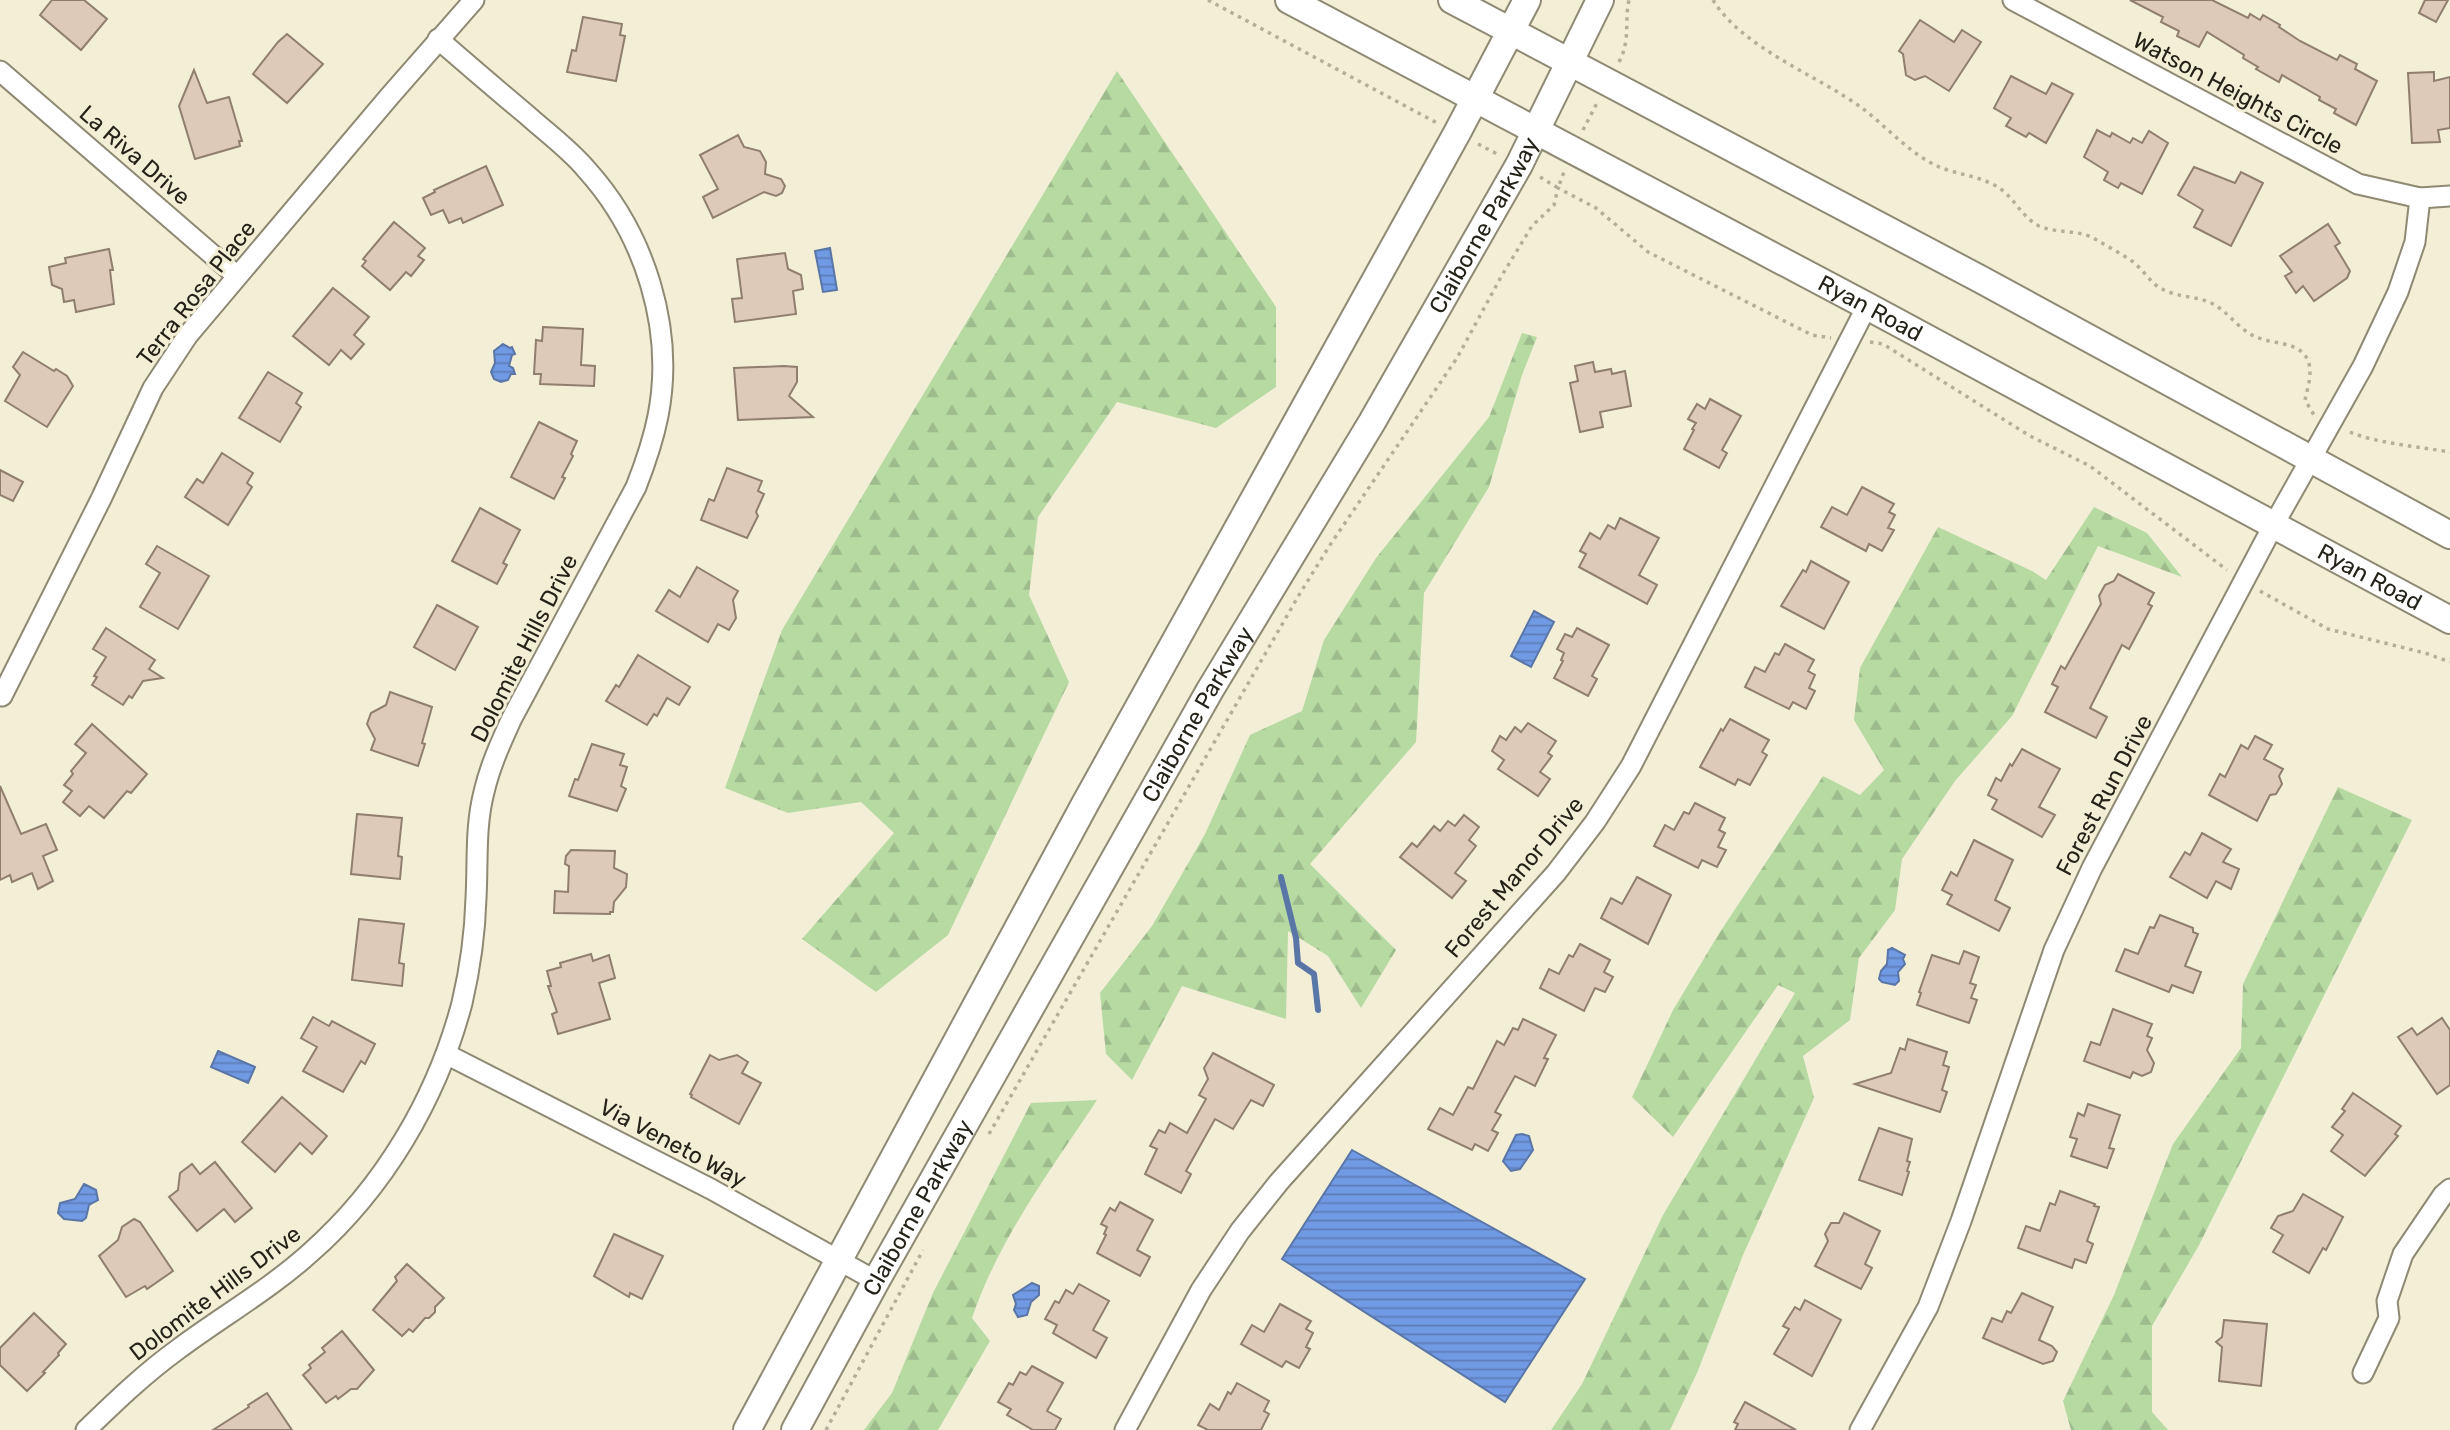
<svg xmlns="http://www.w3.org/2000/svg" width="2450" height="1430" font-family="Rubik,sans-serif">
<defs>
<pattern id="forest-firs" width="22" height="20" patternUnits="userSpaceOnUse" patternTransform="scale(1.75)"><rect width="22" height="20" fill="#b7daa3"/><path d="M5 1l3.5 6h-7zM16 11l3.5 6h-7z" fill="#9dbb8c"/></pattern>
<pattern id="water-rules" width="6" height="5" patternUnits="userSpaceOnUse" patternTransform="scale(1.75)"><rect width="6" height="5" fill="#719ae4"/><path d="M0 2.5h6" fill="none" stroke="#5d7db8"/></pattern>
</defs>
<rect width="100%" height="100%" fill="#f3eed6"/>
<g fill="url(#forest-firs)">
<polygon points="1117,71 1276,307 1276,387 1216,428 1117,402 1038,517 1029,595 1069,682 948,935 876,992 802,939 894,833 861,802 788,813 725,788 782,630"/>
<polygon points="1522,333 1537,337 1522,375 1489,487 1424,593 1416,742 1310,864 1396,950 1361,1008 1328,956 1288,931 1286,1019 1182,986 1132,1080 1106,1054 1100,993 1152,926 1205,834 1250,735 1302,711 1324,640 1376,558 1489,417"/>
<polygon points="2094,507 2147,533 2182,577 2098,546 2012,716 1955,781 1902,859 1895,910 1859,958 1850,1020 1803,1056 1814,1098 1743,1255 1697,1373 1670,1430 1551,1430 1582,1384 1663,1215 1795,993 1778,985 1673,1137 1632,1097 1673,1010 1720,932 1823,776 1860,795 1884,770 1854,720 1860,668 1938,527 2032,571 2046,580"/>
<polygon points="2338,787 2412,820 2198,1247 2152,1326 2152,1412 2168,1430 2071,1430 2063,1401 2114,1295 2173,1144 2241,1048 2243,984"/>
<path d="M1097 1100C1051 1170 999 1238 972 1318L990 1341 938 1430H864L892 1393 933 1293 1031 1103Z"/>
</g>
<g fill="url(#water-rules)" stroke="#5a76a7" stroke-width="2">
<polygon points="830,248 837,290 823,292 815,251"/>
<polygon points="503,344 510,348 512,347 515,354 512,355 509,366 513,368 515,374 511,374 508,380 501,382 494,379 491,372 495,363 494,351"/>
<polygon points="1534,611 1554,622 1531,667 1511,656"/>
<polygon points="1892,948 1905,955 1903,959 1905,964 1898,972 1899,981 1895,985 1882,982 1879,979 1881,971 1887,964 1888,950"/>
<polygon points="218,1051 255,1067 248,1083 211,1067"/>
<polygon points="1522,1134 1529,1136 1533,1150 1520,1169 1511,1171 1503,1161 1516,1135"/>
<polygon points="1352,1150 1585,1279 1505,1402 1282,1259"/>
<polygon points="84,1184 96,1190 98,1200 89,1205 86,1218 82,1221 64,1219 58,1213 60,1203 75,1199"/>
<polygon points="1032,1283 1039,1286 1039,1295 1031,1302 1027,1315 1018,1317 1014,1310 1016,1304 1013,1295"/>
</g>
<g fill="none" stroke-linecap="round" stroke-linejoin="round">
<polyline stroke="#5a76a7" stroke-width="6" points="1281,877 1296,938 1298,963 1314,974 1318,1010"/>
</g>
<g fill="#ddcab9" stroke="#907e6f" stroke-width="2">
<polygon points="52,0 84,0 107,19 81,50 40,15"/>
<polygon points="2130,0 2212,0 2248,18 2250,14 2260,20 2263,15 2280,25 2279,27 2300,41 2337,60 2340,55 2357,64 2355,69 2377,81 2356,125 2334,113 2336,109 2319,100 2320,97 2282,75 2279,82 2256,69 2258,67 2243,58 2244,55 2207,32 2199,47 2177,36 2179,31 2161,22 2163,17"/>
<polygon points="2425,0 2448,0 2436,22 2419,13"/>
<polygon points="583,17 622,24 620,35 625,36 616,81 567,72 572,50 576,51"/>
<polygon points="1920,20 1954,42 1962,30 1981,42 1949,91 1925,76 1915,80 1906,75 1903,54 1899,51"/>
<polygon points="287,34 323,64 287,103 253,74 278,42"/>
<polygon points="194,70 207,103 229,97 242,141 239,141 240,146 195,159 179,106"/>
<polygon points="2434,72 2434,81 2450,77 2450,128 2438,130 2440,142 2412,143 2408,73"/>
<polygon points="2011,76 2046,94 2052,83 2073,94 2046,143 2029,133 2026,137 2006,126 2011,118 1994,108"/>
<polygon points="2097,130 2110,137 2112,133 2130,143 2133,138 2142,143 2149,131 2168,143 2142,194 2121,183 2118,188 2104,180 2108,172 2084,157"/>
<polygon points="738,135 744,147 760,151 766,162 765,174 781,179 785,186 782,193 776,196 764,192 713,218 703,197 718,189 700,155"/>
<polygon points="486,166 503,205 463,223 461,218 449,223 443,210 431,215 423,198 435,192 434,190"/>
<polygon points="2194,167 2235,183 2241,172 2263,183 2231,246 2194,227 2203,210 2178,195"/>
<polygon points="394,222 425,248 418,256 424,260 411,276 406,272 390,290 362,266 366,261 363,259"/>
<polygon points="2328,224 2340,243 2335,246 2350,271 2347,278 2314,301 2303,286 2296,293 2285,276 2292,272 2280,256"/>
<polygon points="109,249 113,270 110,270 114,304 76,312 74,300 64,302 62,289 52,285 49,267 66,263 65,258"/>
<polygon points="785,253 788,269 801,275 803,289 793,291 796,314 735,322 732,299 742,298 737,259"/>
<polygon points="333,288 369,317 354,335 364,344 351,359 341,350 329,365 293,336"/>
<polygon points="543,327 583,329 581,365 595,366 594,386 540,384 541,374 534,374 536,340 542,341"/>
<polygon points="23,352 54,371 56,369 67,376 73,386 47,427 5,401 20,375 13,367"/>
<polygon points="1593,362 1595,372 1611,369 1612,374 1625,371 1631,406 1600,412 1603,427 1580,432 1570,383 1578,381 1575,366"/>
<polygon points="784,366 797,367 797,382 789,396 813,417 738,420 734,368"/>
<polygon points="268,372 302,393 296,403 301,407 280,442 239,418"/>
<polygon points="1710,399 1741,416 1722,450 1727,453 1719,468 1684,449 1694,430 1692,429 1696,423 1688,419 1697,404 1705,409"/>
<polygon points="539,422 577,441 571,454 573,456 562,477 565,478 554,499 511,477"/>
<polygon points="222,453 253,473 247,483 252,487 228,525 185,497 197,479 203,483"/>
<polygon points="727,468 762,481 758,491 764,494 756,512 758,516 747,538 701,520 709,499 714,501"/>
<polygon points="0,470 23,482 13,501 0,495"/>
<polygon points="1862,487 1894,504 1889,512 1895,515 1888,528 1894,530 1882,551 1869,544 1866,551 1821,527 1832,507 1847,515"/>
<polygon points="480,508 520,530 503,563 507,565 497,584 452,561"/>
<polygon points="1620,518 1659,538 1639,575 1657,585 1647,604 1579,567 1586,554 1580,551 1590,533 1600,539 1608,525 1615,529"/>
<polygon points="157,546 209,576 178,629 140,607 160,573 146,564"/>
<polygon points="1811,561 1849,582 1824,629 1781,606 1803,570 1806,572"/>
<polygon points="697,567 738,591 733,600 736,618 729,630 718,624 708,642 656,611 669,590 680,597"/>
<polygon points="2118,574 2154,593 2148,604 2152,606 2129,649 2122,645 2090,708 2107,717 2096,738 2045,712 2058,687 2052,684 2061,666 2065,669 2101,604 2099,596 2105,585 2114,581"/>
<polygon points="437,605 478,627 455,670 414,647"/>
<polygon points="106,628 155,660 149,669 163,678 143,681 132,698 129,696 123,705 92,685 97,677 94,676 106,657 93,649"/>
<polygon points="1577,628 1609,645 1592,676 1597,679 1588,696 1554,678 1563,661 1561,660 1564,653 1557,649 1565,634 1572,637"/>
<polygon points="1785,644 1814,660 1808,671 1815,675 1809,688 1815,691 1806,709 1793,702 1789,709 1745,687 1755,667 1765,672 1775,653 1779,655"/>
<polygon points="638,655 690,687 679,705 667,698 657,716 654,714 647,725 606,701 616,685 619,687"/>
<polygon points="390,692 432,707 422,743 425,744 418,766 371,750 375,739 367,724 371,713 386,705"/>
<polygon points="1730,719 1769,740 1762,752 1767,755 1750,785 1738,779 1735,785 1700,767 1721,729 1723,731"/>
<polygon points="1528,723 1556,741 1548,753 1552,756 1540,772 1550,779 1538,796 1498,769 1504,760 1492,751 1500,736 1506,740 1515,727 1521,732"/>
<polygon points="92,724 147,774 131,793 127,791 104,818 89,806 80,816 63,802 72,791 64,785 73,774 71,771 86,753 75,744"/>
<polygon points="2255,736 2272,745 2264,759 2283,769 2279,776 2282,784 2276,794 2270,795 2257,821 2209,795 2220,774 2225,777 2241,745 2248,749"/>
<polygon points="592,744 624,754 620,765 627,767 621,786 626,789 617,811 569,796 575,779 578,780"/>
<polygon points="2022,749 2060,769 2039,807 2055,815 2042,837 1992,809 1997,800 1988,795 1996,778 2001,781 2010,764 2012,766"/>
<polygon points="0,786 21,834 46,824 57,850 43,856 53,881 38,889 32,873 12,882 10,875 0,880"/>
<polygon points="1695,803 1725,818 1719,830 1725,833 1718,847 1726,850 1717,867 1702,860 1698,868 1654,846 1665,825 1674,830 1684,812 1689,814"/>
<polygon points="357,814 402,818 398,856 402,857 400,879 351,874"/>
<polygon points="1464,815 1479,827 1469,840 1476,846 1455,873 1466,881 1452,898 1400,857 1412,843 1417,847 1434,826 1440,831 1448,821 1455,826"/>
<polygon points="2202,833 2231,849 2223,862 2239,869 2231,889 2216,881 2207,898 2170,877 2185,852 2190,855"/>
<polygon points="1974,840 2013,860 1995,900 2010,908 1999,931 1947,904 1952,895 1942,890 1951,872 1957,876"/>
<polygon points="571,850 615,851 614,868 627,874 626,887 614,902 613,912 610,912 610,914 554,913 555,891 568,892 569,866 565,864 566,856"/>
<polygon points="1637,877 1671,895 1648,944 1601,918 1611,898 1622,904"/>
<polygon points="2160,915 2193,928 2193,932 2198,934 2185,966 2201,972 2193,993 2172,985 2169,992 2116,971 2125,949 2138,954 2150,927 2154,928"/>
<polygon points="359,919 404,924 399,963 404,964 402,986 352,980"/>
<polygon points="1580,944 1610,960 1604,972 1613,977 1605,992 1595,988 1584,1011 1540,988 1549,969 1559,974 1569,955 1573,957"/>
<polygon points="1964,951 1979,957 1970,983 1976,985 1971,998 1977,1000 1969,1023 1917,1005 1921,993 1919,992 1932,955 1959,964"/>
<polygon points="591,954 593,961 609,955 615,978 599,983 610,1019 558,1034 552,1014 557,1012 548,986 551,986 547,971 561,967 560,963"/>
<polygon points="2113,1009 2152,1024 2147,1036 2152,1038 2147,1050 2154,1063 2151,1072 2142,1076 2133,1072 2130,1078 2084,1061 2091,1042 2100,1045"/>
<polygon points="313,1017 329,1026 332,1021 375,1044 365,1064 361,1061 343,1092 303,1071 317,1047 301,1038"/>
<polygon points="2442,1018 2450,1030 2450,1085 2437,1094 2398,1037 2412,1028 2417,1035"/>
<polygon points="1523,1019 1556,1035 1544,1058 1548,1059 1535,1086 1515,1076 1495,1112 1501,1115 1492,1130 1498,1133 1488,1151 1475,1144 1472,1150 1428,1129 1440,1108 1453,1115 1468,1087 1473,1089 1497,1041 1504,1045 1513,1028 1518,1030"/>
<polygon points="1908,1039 1947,1052 1943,1065 1949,1067 1942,1090 1947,1092 1940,1112 1855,1084 1891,1073 1900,1048 1905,1050"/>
<polygon points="1213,1053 1274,1085 1263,1106 1251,1100 1233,1129 1215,1119 1186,1171 1191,1174 1181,1193 1145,1174 1157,1149 1150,1146 1159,1130 1165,1133 1170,1123 1187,1133 1206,1099 1199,1095 1208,1079 1204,1068"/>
<polygon points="710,1055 719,1060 737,1055 748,1062 742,1073 761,1083 739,1124 691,1097 692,1095 690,1094"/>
<polygon points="2353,1093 2401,1126 2395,1134 2398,1136 2365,1176 2331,1151 2343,1135 2332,1127 2345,1111 2342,1109"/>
<polygon points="282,1097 327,1136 312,1154 300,1143 275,1172 242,1142"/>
<polygon points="2088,1104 2120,1115 2109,1148 2114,1149 2107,1168 2071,1156 2077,1139 2070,1137 2078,1113 2084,1116"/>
<polygon points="1879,1128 1912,1139 1907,1161 1910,1162 1907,1171 1909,1172 1902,1195 1859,1180"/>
<polygon points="215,1162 252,1208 235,1222 224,1209 197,1231 169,1197 178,1190 180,1173 192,1164 200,1174"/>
<polygon points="2060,1191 2095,1204 2094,1206 2099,1207 2087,1241 2093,1244 2086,1263 2075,1259 2072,1268 2018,1248 2026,1226 2040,1231 2050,1203 2055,1205"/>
<polygon points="2303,1194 2343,1217 2326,1250 2323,1248 2309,1273 2273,1252 2283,1235 2271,1228 2278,1216 2293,1211"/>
<polygon points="1120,1202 1153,1220 1137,1250 1150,1257 1140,1276 1097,1253 1106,1235 1104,1234 1107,1227 1101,1224 1110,1208 1115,1211"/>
<polygon points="1844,1213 1880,1231 1865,1264 1872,1268 1861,1289 1815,1266 1828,1241 1825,1234 1831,1223 1839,1223"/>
<polygon points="134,1219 140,1222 173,1271 147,1289 145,1286 126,1297 99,1256 118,1240 122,1227"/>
<polygon points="614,1234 663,1256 642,1299 630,1293 629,1297 594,1276"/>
<polygon points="407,1264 444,1298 435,1307 435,1312 429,1318 425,1318 413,1332 409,1329 402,1336 373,1310 397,1281 395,1277"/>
<polygon points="1079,1284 1109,1301 1093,1330 1107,1338 1096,1358 1053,1333 1057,1325 1045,1319 1055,1301 1059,1303 1066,1290 1073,1294"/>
<polygon points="2022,1293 2053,1307 2039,1340 2052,1346 2057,1352 2053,1361 2043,1364 1983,1338 1992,1318 2002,1322 2007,1311 2011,1313"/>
<polygon points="1805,1300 1841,1320 1812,1376 1774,1354 1789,1329 1783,1326 1795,1307 1800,1310"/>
<polygon points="1280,1304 1311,1321 1306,1329 1313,1333 1306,1347 1310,1349 1299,1368 1286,1361 1282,1367 1241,1344 1252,1325 1264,1332"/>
<polygon points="34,1313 66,1344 58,1353 59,1355 43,1372 45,1373 27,1391 0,1365 0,1348"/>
<polygon points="2224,1320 2267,1324 2261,1386 2219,1381 2222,1347 2216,1342 2222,1337"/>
<polygon points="342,1331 374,1370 357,1389 351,1389 338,1399 336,1396 326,1403 303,1375 311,1368 309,1365 325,1352 322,1348"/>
<polygon points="1032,1366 1063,1383 1047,1411 1061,1419 1055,1430 1033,1430 1007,1415 1011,1409 998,1402 1009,1383 1013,1385 1020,1372 1026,1375"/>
<polygon points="1237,1383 1269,1401 1264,1411 1269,1414 1261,1430 1208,1430 1198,1425 1210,1404 1219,1410 1228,1392 1231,1394"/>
<polygon points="267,1393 292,1430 213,1430 249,1407 248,1405"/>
<polygon points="1745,1402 1796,1430 1735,1430 1738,1424 1734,1422"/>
</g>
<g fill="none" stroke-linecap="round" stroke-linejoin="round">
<defs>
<g id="street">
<polyline points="2013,0 2358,184 2420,198 2450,196"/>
<polyline points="0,71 237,276"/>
<polyline points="2,696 101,499 153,388 188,335 389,97 474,0"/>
<polyline points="446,1054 711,1189 876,1281"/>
<polyline points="2363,1373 2389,1318 2387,1301 2403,1254 2443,1195 2450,1189"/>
<path d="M86 1430C115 1402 144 1374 177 1350 221 1317 269 1290 310 1253 384 1188 437 1098 462 1003 470 969 475 933 476 898 478 862 475 827 484 792 490 766 501 742 512 718L636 487C645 464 653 441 658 416 675 329 645 234 586 169 569 149 547 133 527 115 497 90 468 65 438 39"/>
<polyline points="1125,1430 1201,1290 1240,1231 1279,1182 1556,873 1595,822 1631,766 1867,306"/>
<polyline points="1860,1430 1928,1307 1961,1221 2054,950 2092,868 2273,526 2363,366 2398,292 2415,242 2420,198"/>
</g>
<g id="secondary">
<path id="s1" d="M1289 0 1867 306 2450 620"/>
<polyline points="1452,0 1980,279 2450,535"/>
<polyline points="747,1430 1085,804 1457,133 1527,0"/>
<path id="s2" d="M795 1430 876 1281 1210 690 1372 422 1519 165 1600 0"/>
</g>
</defs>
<use href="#street" stroke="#8e8973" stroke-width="23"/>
<use href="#secondary" stroke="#8e8973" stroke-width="30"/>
<g stroke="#b3af9b" stroke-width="3.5" stroke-dasharray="3.5 5" stroke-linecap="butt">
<polyline points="1208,0 1437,123"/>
<path d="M1713 0C1742 48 1817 75 1862 108 1887 127 1909 153 1937 166 1957 175 1984 176 2002 190 2016 201 2022 217 2039 226 2058 234 2078 229 2095 239 2107 246 2120 253 2132 261 2143 269 2151 284 2162 289 2179 298 2199 296 2213 304 2230 313 2240 332 2259 338 2274 344 2293 342 2304 354 2315 367 2308 386 2305 400L2314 415"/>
<path d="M1619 62C1631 39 1624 23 1629 0"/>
<polyline points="1583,130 1597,103"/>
<polyline points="1478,144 1499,155"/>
<polyline points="1540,177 1558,188 1564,172"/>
<polyline points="1870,342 1883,344 2030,436 2090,466 2227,570"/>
<path d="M2350 432C2375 443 2421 447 2450 452"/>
<polyline points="2260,591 2328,629 2425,653 2450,662"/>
<polyline points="989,1134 1299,595 1330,545 1457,358 1501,277 1532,226 1554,205 1558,188 1596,208 1648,252 1812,335 1831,338"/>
<polyline points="826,1430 923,1250"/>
</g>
<use href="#street" stroke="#fff" stroke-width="19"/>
<use href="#secondary" stroke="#fff" stroke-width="26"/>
</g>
<g text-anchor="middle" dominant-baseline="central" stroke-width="6" stroke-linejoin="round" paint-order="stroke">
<g font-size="23" fill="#242219" stroke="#f3eed6">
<text transform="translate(2238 93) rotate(28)">Watson Heights Circle</text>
<text transform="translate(135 155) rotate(41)">La Riva Drive</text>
<text stroke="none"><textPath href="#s2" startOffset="1388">Claiborne Parkway</textPath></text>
<text transform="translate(196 293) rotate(-52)">Terra Rosa Place</text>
<text stroke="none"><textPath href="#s1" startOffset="658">Ryan Road</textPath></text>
<text stroke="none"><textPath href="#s1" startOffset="1225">Ryan Road</textPath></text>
<text transform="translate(524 648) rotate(-63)">Dolomite Hills Drive</text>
<text stroke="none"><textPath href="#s2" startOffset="821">Claiborne Parkway</textPath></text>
<text transform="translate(2104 795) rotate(-62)">Forest Run Drive</text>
<text transform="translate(1514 877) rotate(-50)">Forest Manor Drive</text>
<text transform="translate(673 1143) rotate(28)">Via Veneto Way</text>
<text stroke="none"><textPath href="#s2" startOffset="254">Claiborne Parkway</textPath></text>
<text transform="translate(215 1293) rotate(-37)">Dolomite Hills Drive</text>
</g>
</g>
</svg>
